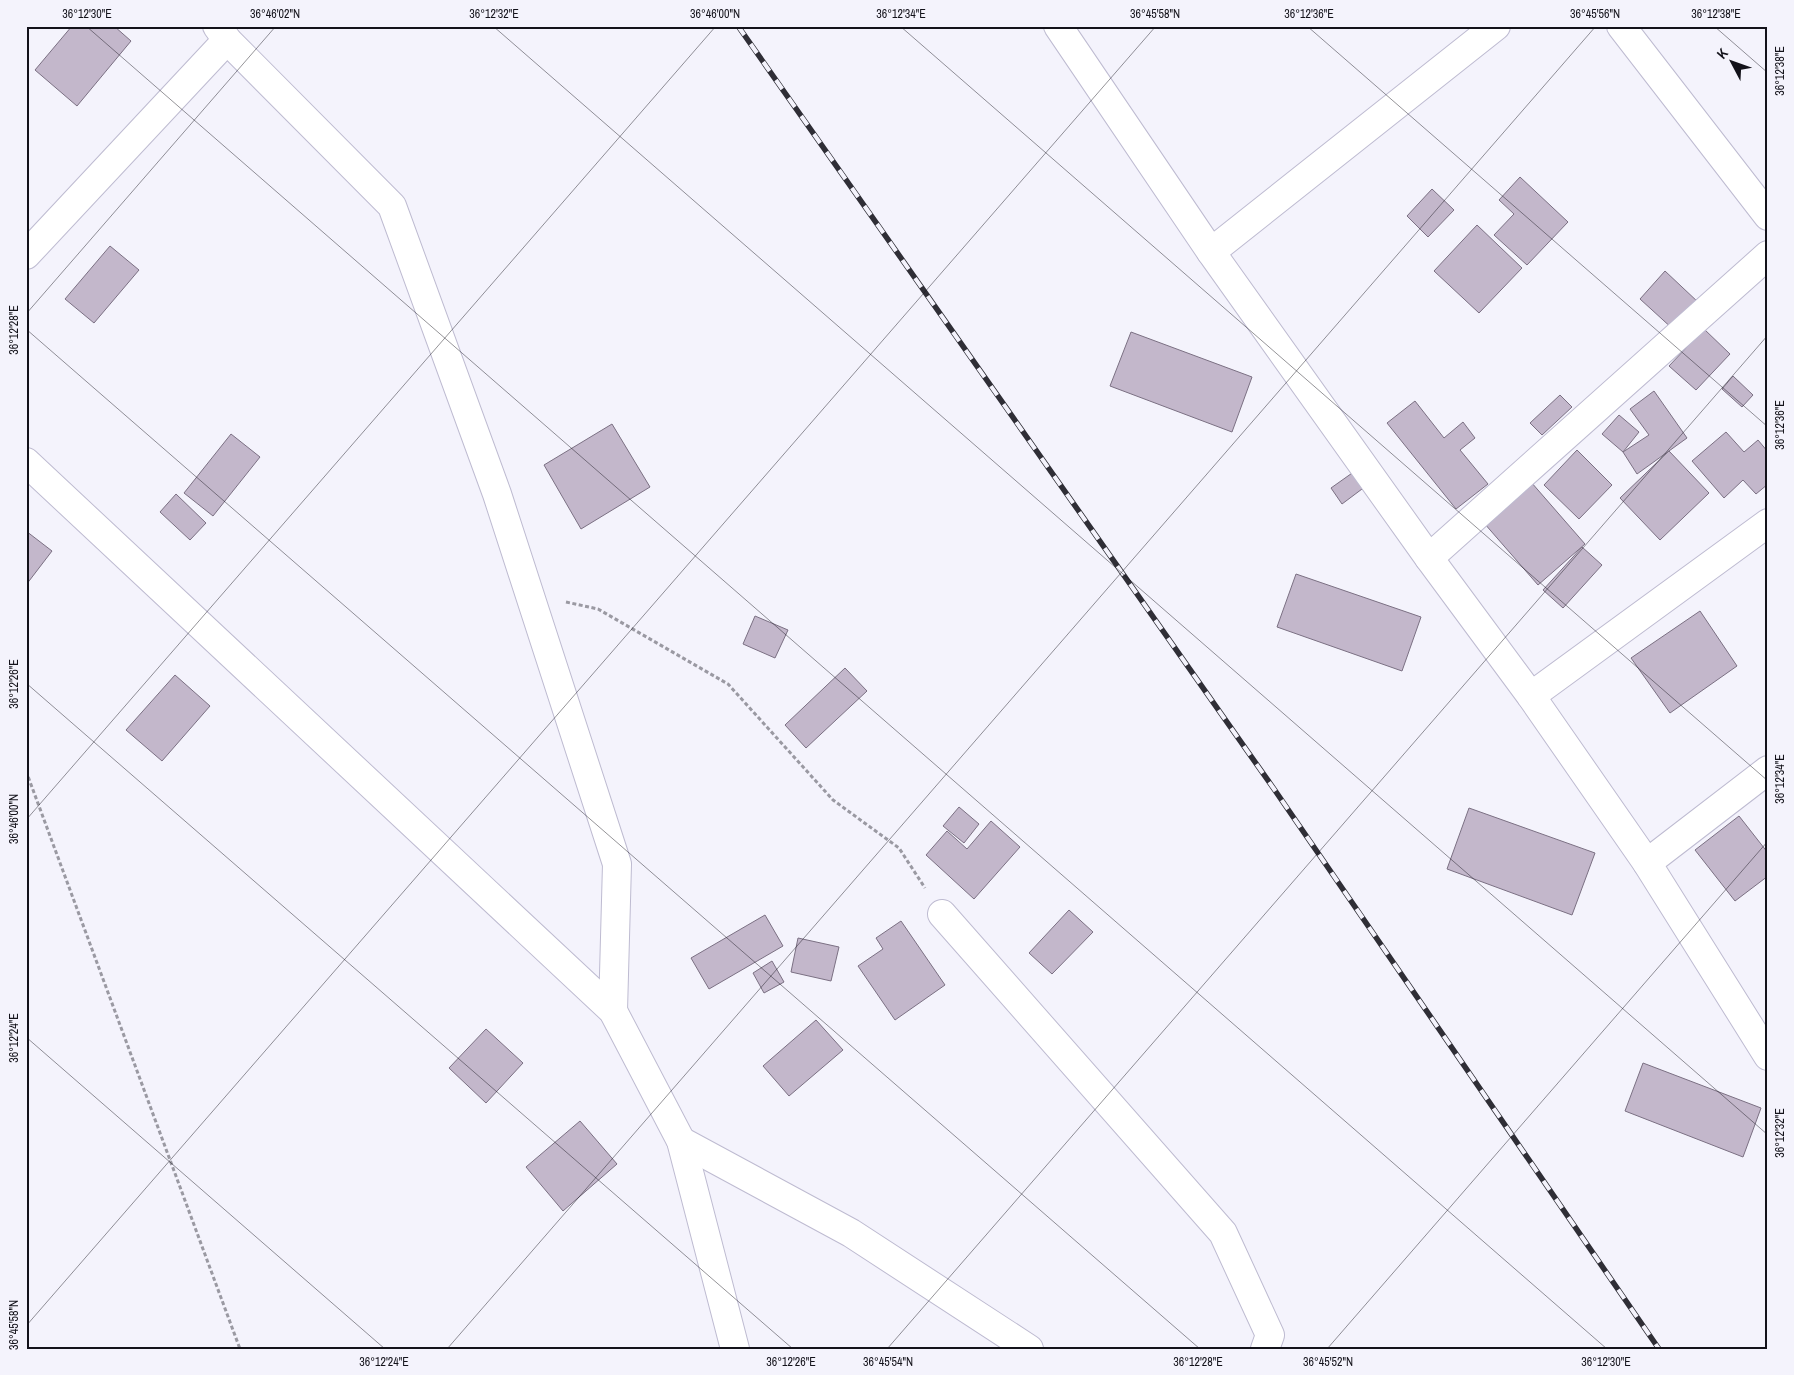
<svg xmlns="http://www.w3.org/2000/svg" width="1794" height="1375" font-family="'Archivo Narrow',sans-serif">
<rect width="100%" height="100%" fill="#f4f3fc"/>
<g fill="#c3b7cb" stroke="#7b7083">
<polygon points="72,26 114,26 131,41 77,106 35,70"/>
<polygon points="1520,177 1568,222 1527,265 1494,235 1514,214 1499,200"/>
<polygon points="1432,189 1454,210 1428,237 1407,216"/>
<polygon points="1477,225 1522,268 1479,313 1434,271"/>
<polygon points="110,246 139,270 94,323 65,299"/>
<polygon points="1665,271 1699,303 1674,330 1640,299"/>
<polygon points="1704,329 1730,354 1696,390 1669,366"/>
<polygon points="1131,332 1252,377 1232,432 1110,386"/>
<polygon points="1733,376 1753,395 1742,407 1722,389"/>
<polygon points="1654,391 1687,438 1637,474 1623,452 1649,435 1630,409"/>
<polygon points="1560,395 1572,407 1542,435 1530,423"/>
<polygon points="1415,401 1444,438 1463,422 1475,438 1460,450 1488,484 1456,509 1387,423"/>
<polygon points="1619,415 1639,432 1623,452 1602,434"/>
<polygon points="612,424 650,487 581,529 544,465"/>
<polygon points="1726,432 1744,452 1758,440 1768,452 1768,484 1756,494 1743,480 1724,498 1692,461"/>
<polygon points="231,434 260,457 213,516 184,493"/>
<polygon points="1577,450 1612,485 1579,519 1544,485"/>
<polygon points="1669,451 1709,493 1660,540 1620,498"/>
<polygon points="1355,471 1366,486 1342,504 1331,488"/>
<polygon points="1531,482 1585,544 1538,585 1484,523"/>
<polygon points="176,494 206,523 190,540 160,512"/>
<polygon points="26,531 52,551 26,585"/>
<polygon points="1582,547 1602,565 1563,608 1543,590"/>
<polygon points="1296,574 1421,617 1402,671 1277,627"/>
<polygon points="1700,611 1737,666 1670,713 1631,658"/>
<polygon points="755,616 788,630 775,658 743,644"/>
<polygon points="845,668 867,691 806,748 785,725"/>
<polygon points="175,675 210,706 162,761 126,730"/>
<polygon points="959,807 979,824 964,843 943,826"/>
<polygon points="1469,808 1595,853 1572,915 1447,869"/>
<polygon points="1739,816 1768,853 1768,876 1735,901 1695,850"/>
<polygon points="991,821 1020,847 974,899 926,855 947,831 967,849"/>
<polygon points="1069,910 1093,932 1052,974 1029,953"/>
<polygon points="765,915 783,946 709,989 691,958"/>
<polygon points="901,921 945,985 895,1020 858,966 883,949 876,938"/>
<polygon points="798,938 839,947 831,981 791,972"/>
<polygon points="772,961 784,982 764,993 753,973"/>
<polygon points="816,1020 843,1050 789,1096 763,1066"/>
<polygon points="486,1029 523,1063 486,1103 449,1068"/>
<polygon points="1643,1063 1761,1108 1743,1157 1625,1111"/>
<polygon points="580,1121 617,1164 563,1211 526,1167"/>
</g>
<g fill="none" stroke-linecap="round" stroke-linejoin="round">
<defs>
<g id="street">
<polyline points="217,26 227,40 392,206 497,494 617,864 613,1011"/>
<polyline points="1058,26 1211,252 1429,558 1531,696 1647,863 1768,1056"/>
<polyline points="1621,26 1768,216"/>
<polyline points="1211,252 1496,26"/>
<polyline points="26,255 227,40"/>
<polyline points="1429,558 1768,255"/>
<polyline points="1531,696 1768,523"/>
<polyline points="1647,863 1768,770"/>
<polyline points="942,914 1223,1233 1270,1335 1265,1349"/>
<polyline points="681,1141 851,1233 1029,1349"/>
</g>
<polyline id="secondary" points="26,462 613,1011 681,1141 735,1349"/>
</defs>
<use href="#street" stroke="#bebbd1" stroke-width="30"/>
<use href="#secondary" stroke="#bebbd1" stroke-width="30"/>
<g stroke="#9a99a2" stroke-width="3" stroke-dasharray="4 2.5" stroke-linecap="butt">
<polyline points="566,602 598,609 728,684 833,800 899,848 925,888"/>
<polyline points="26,771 240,1349"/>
</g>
<use href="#street" stroke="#fff" stroke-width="28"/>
<use href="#secondary" stroke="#fff" stroke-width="28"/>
<defs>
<polyline id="rail" points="738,26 1274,789 1659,1349"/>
</defs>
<use href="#rail" stroke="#2f2e36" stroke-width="5.5"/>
<use href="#rail" stroke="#f4f3fc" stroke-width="4" stroke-dasharray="11" stroke-linecap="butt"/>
</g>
<path fill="none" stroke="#13121a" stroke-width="1" stroke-opacity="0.45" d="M86 26 1607 1349M493 26 1768 1135M900 26 1768 781M1307 26 1768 427M1714 26 1768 73M26 314 276 26M26 329 1200 1349M26 683 793 1349M26 820 716 26M26 1037 385 1349M26 1326 1156 26M447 1349 1596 26M887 1349 1768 335M1327 1349 1768 841M1767 1349 1768 1348"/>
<rect width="1794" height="1375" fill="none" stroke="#f4f3fc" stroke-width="55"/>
<g transform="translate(1732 62) rotate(311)" stroke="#f4f3fc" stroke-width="4" paint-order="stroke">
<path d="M0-4L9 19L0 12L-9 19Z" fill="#13121a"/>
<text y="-8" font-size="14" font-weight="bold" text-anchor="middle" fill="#13121a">K</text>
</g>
<rect x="28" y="28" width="1738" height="1320" fill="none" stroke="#13121a" stroke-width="2"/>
<g font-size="12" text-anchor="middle" fill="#13121a">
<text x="87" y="18">36°12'30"E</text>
<text x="275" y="18">36°46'02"N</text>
<text x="494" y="18">36°12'32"E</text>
<text x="715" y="18">36°46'00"N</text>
<text x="901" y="18">36°12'34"E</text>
<text x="1155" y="18">36°45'58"N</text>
<text x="1309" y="18">36°12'36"E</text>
<text x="1595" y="18">36°45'56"N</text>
<text x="1716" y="18">36°12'38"E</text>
<text transform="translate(1780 71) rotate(-90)" y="4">36°12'38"E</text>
<text transform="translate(14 330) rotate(-90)" y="4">36°12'28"E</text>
<text transform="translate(1780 425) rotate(-90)" y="4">36°12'36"E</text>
<text transform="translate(14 684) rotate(-90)" y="4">36°12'26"E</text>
<text transform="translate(1780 779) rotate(-90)" y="4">36°12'34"E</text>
<text transform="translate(14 819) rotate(-90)" y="4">36°46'00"N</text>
<text transform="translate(14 1038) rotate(-90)" y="4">36°12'24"E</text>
<text transform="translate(1780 1133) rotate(-90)" y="4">36°12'32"E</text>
<text transform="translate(14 1325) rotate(-90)" y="4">36°45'58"N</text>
<text x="384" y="1366">36°12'24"E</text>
<text x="791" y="1366">36°12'26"E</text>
<text x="888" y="1366">36°45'54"N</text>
<text x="1198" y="1366">36°12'28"E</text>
<text x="1328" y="1366">36°45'52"N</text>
<text x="1606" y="1366">36°12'30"E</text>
</g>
</svg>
